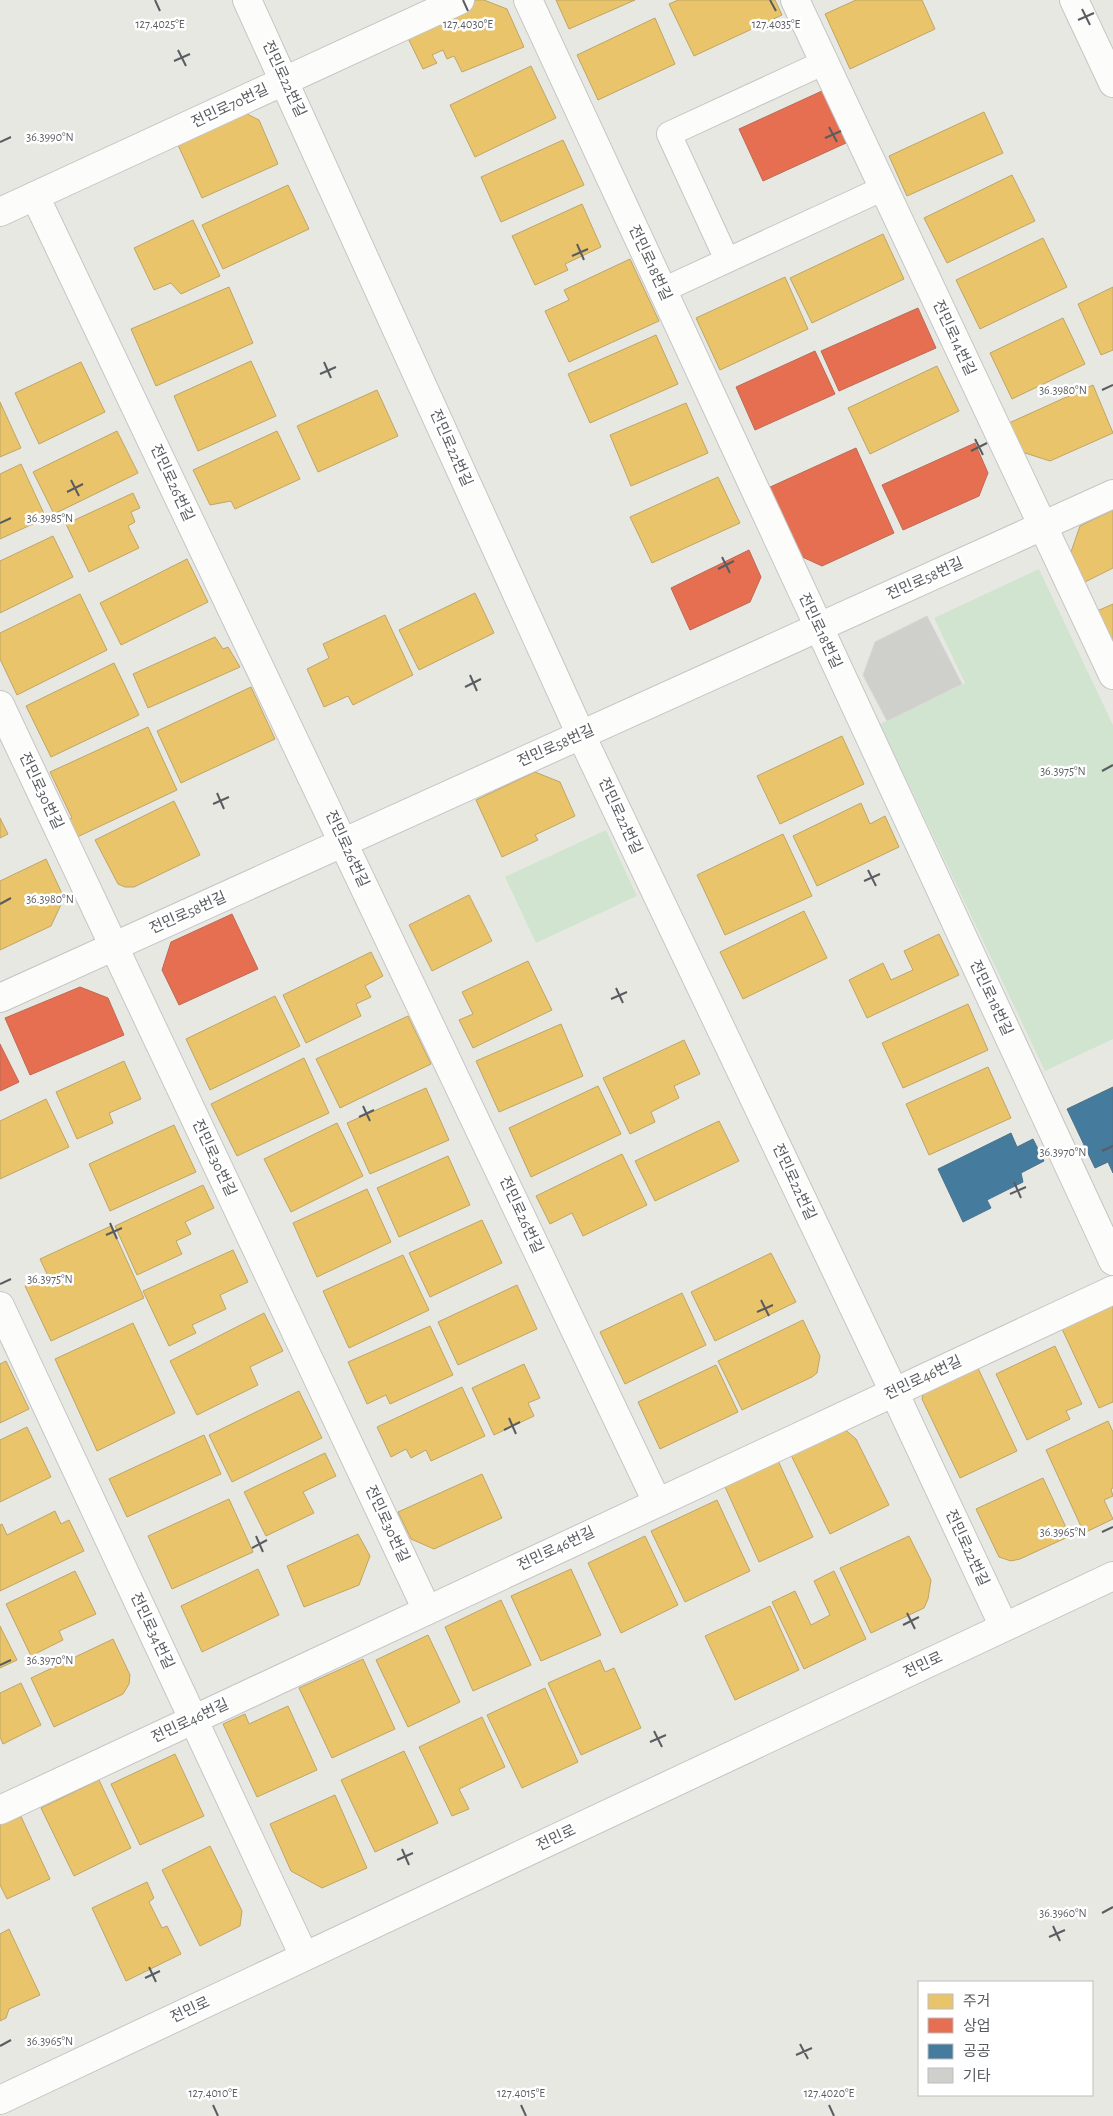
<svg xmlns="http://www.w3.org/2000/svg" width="1113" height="2116" font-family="'Alegreya Sans','Noto Sans KR',sans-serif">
<rect width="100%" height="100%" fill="#e8e8e3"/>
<g fill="#d1e4d0">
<polygon points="1039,569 1113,725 1113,1039 1045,1071 880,724 965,683 934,618"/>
<polygon points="606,830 637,896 536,943 505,877"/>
</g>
<g fill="#e9c46a" stroke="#bea567">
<polygon points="475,0 484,0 507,9 524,47 462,72 454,56 447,59 443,50 432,55 437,63 423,69 404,30"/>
<polygon points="556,0 635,0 569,29"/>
<polygon points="678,0 775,0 782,15 694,56 669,4"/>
<polygon points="856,0 922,0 935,29 850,69 825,14"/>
<polygon points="655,18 675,64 598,100 577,55"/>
<polygon points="531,66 556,118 475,157 450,105"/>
<polygon points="237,109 259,120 278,164 202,198 174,136"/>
<polygon points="984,112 1003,153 907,196 889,156"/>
<polygon points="563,140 584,185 501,222 481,177"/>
<polygon points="1012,175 1035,221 947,263 924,218"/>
<polygon points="288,185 309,229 223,269 202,225"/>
<polygon points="582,204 601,247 565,264 568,270 535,285 512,236"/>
<polygon points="193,220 220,276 181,294 171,283 154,290 134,248"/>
<polygon points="883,234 904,279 812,323 790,278"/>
<polygon points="1043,238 1067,287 980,329 956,280"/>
<polygon points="630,259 659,321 569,362 545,311 569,300 564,290"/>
<polygon points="785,277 808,329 720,370 696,318"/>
<polygon points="229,287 253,343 156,386 131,329"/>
<polygon points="1113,287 1113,350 1101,355 1078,304"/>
<polygon points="1063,318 1085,364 1012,399 990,353"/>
<polygon points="656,335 678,384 590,423 568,374"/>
<polygon points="251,361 276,416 198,451 174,396"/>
<polygon points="81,362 105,412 39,444 15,393"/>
<polygon points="937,366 959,411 870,454 848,408"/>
<polygon points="1093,385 1113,433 1050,461 1022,452 1009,423"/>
<polygon points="377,390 398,436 318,472 297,426"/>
<polygon points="0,402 21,448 0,457"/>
<polygon points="686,403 708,453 631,486 610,435"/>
<polygon points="117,431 138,473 54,514 33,472"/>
<polygon points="277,431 300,479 235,509 231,501 210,505 193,470"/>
<polygon points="21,464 46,518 0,539 0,474"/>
<polygon points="718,477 740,523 652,563 630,517"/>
<polygon points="133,493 140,508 131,512 135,522 128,526 139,548 89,572 66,524"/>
<polygon points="1113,510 1113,568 1085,582 1071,552 1080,526"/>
<polygon points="53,536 73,577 0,613 0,561"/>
<polygon points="187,559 208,602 121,645 100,603"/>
<polygon points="475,593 494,633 419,670 399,630"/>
<polygon points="80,594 107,650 17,695 0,659 0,633"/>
<polygon points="1113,604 1113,645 1097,611"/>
<polygon points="385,615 413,675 353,705 348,696 324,707 307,669 329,658 323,644"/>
<polygon points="215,637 223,649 228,647 240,667 148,708 133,674"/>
<polygon points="114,663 139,715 51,757 26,706"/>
<polygon points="251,687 275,739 181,783 157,731"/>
<polygon points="148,727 177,790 73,839 65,821 72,818 50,772"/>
<polygon points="842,736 864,784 780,824 757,776"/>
<polygon points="535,772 560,782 575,816 535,835 538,840 502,857 476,800"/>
<polygon points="174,801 200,855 134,887 125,887 118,884 95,840"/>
<polygon points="861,803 870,824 885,816 899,847 817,886 793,836"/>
<polygon points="0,818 8,834 0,838"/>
<polygon points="783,834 812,896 725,935 697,875"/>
<polygon points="46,859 64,898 51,926 0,950 0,881"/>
<polygon points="469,895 492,941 432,971 409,925"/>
<polygon points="804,911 827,958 743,999 720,952"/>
<polygon points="939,934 959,975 867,1018 849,980 883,963 891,980 913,970 904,951"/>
<polygon points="371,952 383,976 365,986 371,997 356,1004 361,1016 306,1043 283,995"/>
<polygon points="528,961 552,1010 473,1048 459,1020 473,1014 462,992"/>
<polygon points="275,996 300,1046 210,1090 186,1039"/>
<polygon points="968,1004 988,1050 903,1088 882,1043"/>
<polygon points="408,1016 431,1064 340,1108 316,1059"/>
<polygon points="561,1024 583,1076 499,1112 476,1061"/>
<polygon points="684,1040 700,1074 674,1086 679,1098 651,1112 655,1122 630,1134 603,1078"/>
<polygon points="304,1058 329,1113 237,1156 211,1104"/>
<polygon points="124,1061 141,1099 109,1113 113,1123 77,1139 56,1092"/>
<polygon points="988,1067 1011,1118 929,1155 906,1104"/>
<polygon points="598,1086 621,1134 531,1177 509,1128"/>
<polygon points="426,1088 449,1140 370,1174 347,1123"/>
<polygon points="46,1099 69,1147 0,1179 0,1121"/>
<polygon points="719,1121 739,1161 655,1201 635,1161"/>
<polygon points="337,1123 363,1176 291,1212 264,1159"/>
<polygon points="174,1125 196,1172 110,1211 89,1164"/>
<polygon points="622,1154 647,1205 583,1236 572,1213 550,1224 536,1196"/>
<polygon points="448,1156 470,1205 399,1237 377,1188"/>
<polygon points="203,1185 214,1208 185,1222 191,1234 176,1241 182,1254 137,1275 115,1226"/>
<polygon points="367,1189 391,1242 317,1277 293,1223"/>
<polygon points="482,1220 502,1263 430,1297 409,1253"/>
<polygon points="111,1226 144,1298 51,1341 25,1286 48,1276 40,1259"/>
<polygon points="233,1250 248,1282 220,1295 226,1309 192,1325 196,1333 169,1346 143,1291"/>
<polygon points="771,1253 796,1302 715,1341 691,1292"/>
<polygon points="403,1255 429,1310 349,1348 323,1291"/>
<polygon points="517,1285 537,1329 458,1365 438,1322"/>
<polygon points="682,1293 706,1345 625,1384 600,1332"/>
<polygon points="1113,1305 1113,1402 1099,1408 1062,1329"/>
<polygon points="264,1313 283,1351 250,1367 258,1385 197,1415 170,1361"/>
<polygon points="803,1320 820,1356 817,1373 812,1377 742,1410 718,1361"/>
<polygon points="133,1323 175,1413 97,1451 55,1359"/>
<polygon points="430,1326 453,1375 390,1404 386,1395 367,1404 348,1362"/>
<polygon points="1055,1346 1082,1404 1066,1411 1070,1419 1027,1440 996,1374"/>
<polygon points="6,1361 29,1409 0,1423 0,1364"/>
<polygon points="524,1364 540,1398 528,1403 534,1416 494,1435 472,1388"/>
<polygon points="716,1365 738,1412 660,1449 638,1402"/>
<polygon points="977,1366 1017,1451 960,1478 922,1399 924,1391"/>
<polygon points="462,1387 485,1436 431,1461 426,1450 411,1458 406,1449 391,1457 377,1427"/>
<polygon points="299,1391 322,1438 232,1482 209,1435"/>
<polygon points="1108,1421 1113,1432 1113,1488 1111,1489 1113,1496 1104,1500 1113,1519 1084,1533 1046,1450"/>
<polygon points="27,1427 51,1477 0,1502 0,1440"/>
<polygon points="842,1427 856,1439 889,1505 830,1534 789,1451"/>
<polygon points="204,1435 221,1474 127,1517 109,1479"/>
<polygon points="325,1453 336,1476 303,1492 314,1513 266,1536 244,1492"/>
<polygon points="775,1454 813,1537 759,1562 721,1478"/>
<polygon points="482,1474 502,1518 434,1549 411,1539 398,1512"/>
<polygon points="1043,1478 1070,1536 1020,1559 1011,1561 999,1557 976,1509"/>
<polygon points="229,1499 253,1552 172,1589 148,1536"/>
<polygon points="717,1500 750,1571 685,1602 651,1531"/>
<polygon points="55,1511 61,1524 69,1520 84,1551 0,1591 0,1525 2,1524 7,1535"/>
<polygon points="358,1534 370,1556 359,1585 304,1607 287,1566"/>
<polygon points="645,1536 678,1605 621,1633 588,1563"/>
<polygon points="909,1536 931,1580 928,1599 924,1608 871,1633 840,1568"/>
<polygon points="258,1569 279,1615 202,1652 181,1606"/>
<polygon points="571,1569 601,1635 541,1661 511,1596"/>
<polygon points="75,1571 96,1614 59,1631 63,1640 31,1656 6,1604"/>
<polygon points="834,1571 866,1639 804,1669 772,1602 795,1591 811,1625 830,1615 814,1581"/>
<polygon points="501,1600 531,1665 473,1691 445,1627"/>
<polygon points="770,1606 799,1670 735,1700 705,1636"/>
<polygon points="0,1626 17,1660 0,1668"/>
<polygon points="428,1635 460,1702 408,1727 376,1660"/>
<polygon points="113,1639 130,1675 129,1684 123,1694 54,1727 31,1678"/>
<polygon points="363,1659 395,1729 332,1758 299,1688"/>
<polygon points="600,1660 605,1672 614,1668 641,1728 581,1755 548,1683"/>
<polygon points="21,1683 41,1725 3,1744 0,1737 0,1693"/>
<polygon points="545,1688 578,1762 522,1788 487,1715"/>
<polygon points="288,1706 317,1770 257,1797 223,1724 245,1714 249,1724"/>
<polygon points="482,1717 505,1767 459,1789 469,1809 452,1816 419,1747"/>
<polygon points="404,1751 438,1823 375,1852 341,1780"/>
<polygon points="175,1754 204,1816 140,1845 111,1784"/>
<polygon points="99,1780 131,1848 74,1876 41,1808"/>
<polygon points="335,1795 367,1868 322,1888 291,1871 270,1824"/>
<polygon points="17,1808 50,1879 7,1899 0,1885 0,1816"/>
<polygon points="210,1846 242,1911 240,1926 200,1946 162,1870"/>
<polygon points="147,1882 154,1898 149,1902 162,1928 167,1926 181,1954 126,1981 92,1908"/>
<polygon points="9,1929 40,1995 9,2009 6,2018 0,2021 0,1934"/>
</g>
<g fill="#e76f51" stroke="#bc6956">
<polygon points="822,91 846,143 763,181 739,129"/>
<polygon points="918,308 936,348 839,391 821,351"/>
<polygon points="815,351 835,394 755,430 736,387"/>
<polygon points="975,443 988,473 979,496 903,530 882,485"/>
<polygon points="856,448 894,533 822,566 798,555 768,488"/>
<polygon points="749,550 761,577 750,602 690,630 671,588"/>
<polygon points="232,914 258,969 179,1005 162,970 171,942"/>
<polygon points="80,987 108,998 124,1035 30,1075 5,1018"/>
<polygon points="0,1044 19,1082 0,1091"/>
</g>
<g fill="#457b9d" stroke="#4b728b">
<polygon points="1113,1087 1113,1173 1108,1162 1095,1168 1067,1109"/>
<polygon points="1011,1133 1017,1147 1033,1139 1044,1161 1021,1173 1023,1182 987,1200 991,1208 963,1222 938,1169"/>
</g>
<polygon fill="#cfcfcc" stroke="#d8d6d2" points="927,616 962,684 887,721 863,675 875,642"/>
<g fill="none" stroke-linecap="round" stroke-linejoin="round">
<defs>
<g id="lane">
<polyline points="727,260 669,134 825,62"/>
<polyline points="663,290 884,188"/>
</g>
<g id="street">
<polyline points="247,0 581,735 894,1392 1004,1627"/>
<polyline points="528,0 1113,1261"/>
<polyline points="795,0 1113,675"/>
<polyline points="1074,0 1113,83"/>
<polyline points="35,196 657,1502"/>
<polyline points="0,212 460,0"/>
<polyline points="0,705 427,1610"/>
<polyline points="0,998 1113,494"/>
<polyline points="0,1306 304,1956"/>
<polyline points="0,1810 1113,1290"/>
<polyline points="0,2100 1113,1576"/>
</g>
</defs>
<use href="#lane" stroke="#c5c5c5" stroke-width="26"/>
<use href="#street" stroke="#c5c5c5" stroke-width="30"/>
<use href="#lane" stroke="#fcfcfb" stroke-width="24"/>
<use href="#street" stroke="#fcfcfb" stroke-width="28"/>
</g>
<path fill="none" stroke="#595c60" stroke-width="2" d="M155 0 160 11M463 0 468 11M770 0 776 11M1082 9 1090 25M1078 20 1094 13M178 50 186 66M174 61 190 54M829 127 837 142M825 138 841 131M0 142 11 137M577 244 584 260M572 256 588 249M324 362 331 378M320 374 336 367M1102 390 1113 385M975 439 983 455M971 451 987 443M71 480 79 496M67 492 83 484M0 523 11 518M722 557 730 573M718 569 734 561M470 675 477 691M465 687 481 679M1102 771 1113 765M217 793 224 809M213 804 229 797M868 870 876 886M864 881 880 874M0 904 11 898M616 988 623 1003M611 999 627 992M363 1106 370 1121M359 1117 374 1110M1102 1151 1113 1146M1014 1182 1021 1198M1010 1194 1026 1187M110 1223 117 1239M106 1235 122 1228M0 1284 11 1279M761 1300 769 1316M757 1312 773 1305M509 1418 516 1434M504 1430 520 1422M1102 1532 1113 1527M256 1536 263 1552M252 1548 267 1540M907 1613 915 1629M903 1625 919 1617M0 1665 11 1660M654 1731 662 1747M650 1742 666 1735M402 1849 409 1865M397 1860 413 1853M1102 1913 1113 1907M1053 1926 1060 1941M1049 1937 1065 1930M149 1967 156 1982M145 1978 160 1971M800 2044 808 2059M0 2046 11 2040M796 2055 812 2048M213 2105 218 2116M521 2105 526 2116M829 2105 834 2116"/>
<g text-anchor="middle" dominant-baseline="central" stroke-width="5" stroke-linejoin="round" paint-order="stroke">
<g font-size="15" fill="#595c60" stroke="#fff">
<text transform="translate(284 79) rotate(65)">전민로22번길</text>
<text transform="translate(230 106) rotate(-25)">전민로70번길</text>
<text transform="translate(650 263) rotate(65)">전민로18번길</text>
<text transform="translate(954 338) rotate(65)">전민로14번길</text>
<text transform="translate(451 448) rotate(66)">전민로22번길</text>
<text transform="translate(172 483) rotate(65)">전민로26번길</text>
<text transform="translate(925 579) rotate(-24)">전민로58번길</text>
<text transform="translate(820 631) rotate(65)">전민로18번길</text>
<text transform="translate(556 746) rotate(-24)">전민로58번길</text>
<text transform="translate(41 791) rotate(65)">전민로30번길</text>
<text transform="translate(620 816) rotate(65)">전민로22번길</text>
<text transform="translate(347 849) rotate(65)">전민로26번길</text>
<text transform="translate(188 913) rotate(-24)">전민로58번길</text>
<text transform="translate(991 998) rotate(65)">전민로18번길</text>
<text transform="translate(214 1158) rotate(65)">전민로30번길</text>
<text transform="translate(794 1182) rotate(65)">전민로22번길</text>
<text transform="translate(521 1215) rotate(65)">전민로26번길</text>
<text transform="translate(923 1378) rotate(-25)">전민로46번길</text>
<text transform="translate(387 1524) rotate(65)">전민로30번길</text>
<text transform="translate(967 1548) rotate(65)">전민로22번길</text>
<text transform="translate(556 1549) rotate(-25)">전민로46번길</text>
<text transform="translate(152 1631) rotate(65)">전민로34번길</text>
<text transform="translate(923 1665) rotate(-25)">전민로</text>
<text transform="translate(190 1721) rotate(-25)">전민로46번길</text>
<text transform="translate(556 1838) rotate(-25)">전민로</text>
<text transform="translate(190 2010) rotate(-25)">전민로</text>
</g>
</g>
<g font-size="12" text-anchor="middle" fill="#595c60" stroke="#fff" stroke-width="5" stroke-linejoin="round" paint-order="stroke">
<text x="468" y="28">127.4030°E</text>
<text x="160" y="28">127.4025°E</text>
<text x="776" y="28">127.4035°E</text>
<text x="50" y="141">36.3990°N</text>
<text x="1063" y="394">36.3980°N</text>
<text x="50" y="522">36.3985°N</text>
<text x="1063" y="775">36.3975°N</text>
<text x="50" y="903">36.3980°N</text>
<text x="1063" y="1156">36.3970°N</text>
<text x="50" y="1283">36.3975°N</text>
<text x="1063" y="1536">36.3965°N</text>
<text x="50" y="1664">36.3970°N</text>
<text x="1063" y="1917">36.3960°N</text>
<text x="50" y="2045">36.3965°N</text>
<text x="213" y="2097">127.4010°E</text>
<text x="521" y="2097">127.4015°E</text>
<text x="829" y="2097">127.4020°E</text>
</g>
<rect x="918" y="1981" width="175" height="115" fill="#ffffff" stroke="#bdbebf"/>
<rect x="928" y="1994" width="25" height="15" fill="#e9c46a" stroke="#bdbebf"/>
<text x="963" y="2006" font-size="15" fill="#595c60">주거</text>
<rect x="928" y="2018" width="25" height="15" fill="#e76f51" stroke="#bdbebf"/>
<text x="963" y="2031" font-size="15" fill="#595c60">상업</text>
<rect x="928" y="2044" width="25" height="15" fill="#457b9d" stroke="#bdbebf"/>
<text x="963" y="2056" font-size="15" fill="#595c60">공공</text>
<rect x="928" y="2068" width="25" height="15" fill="#cfcfcc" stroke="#bdbebf"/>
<text x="963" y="2081" font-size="15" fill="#595c60">기타</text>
</svg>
